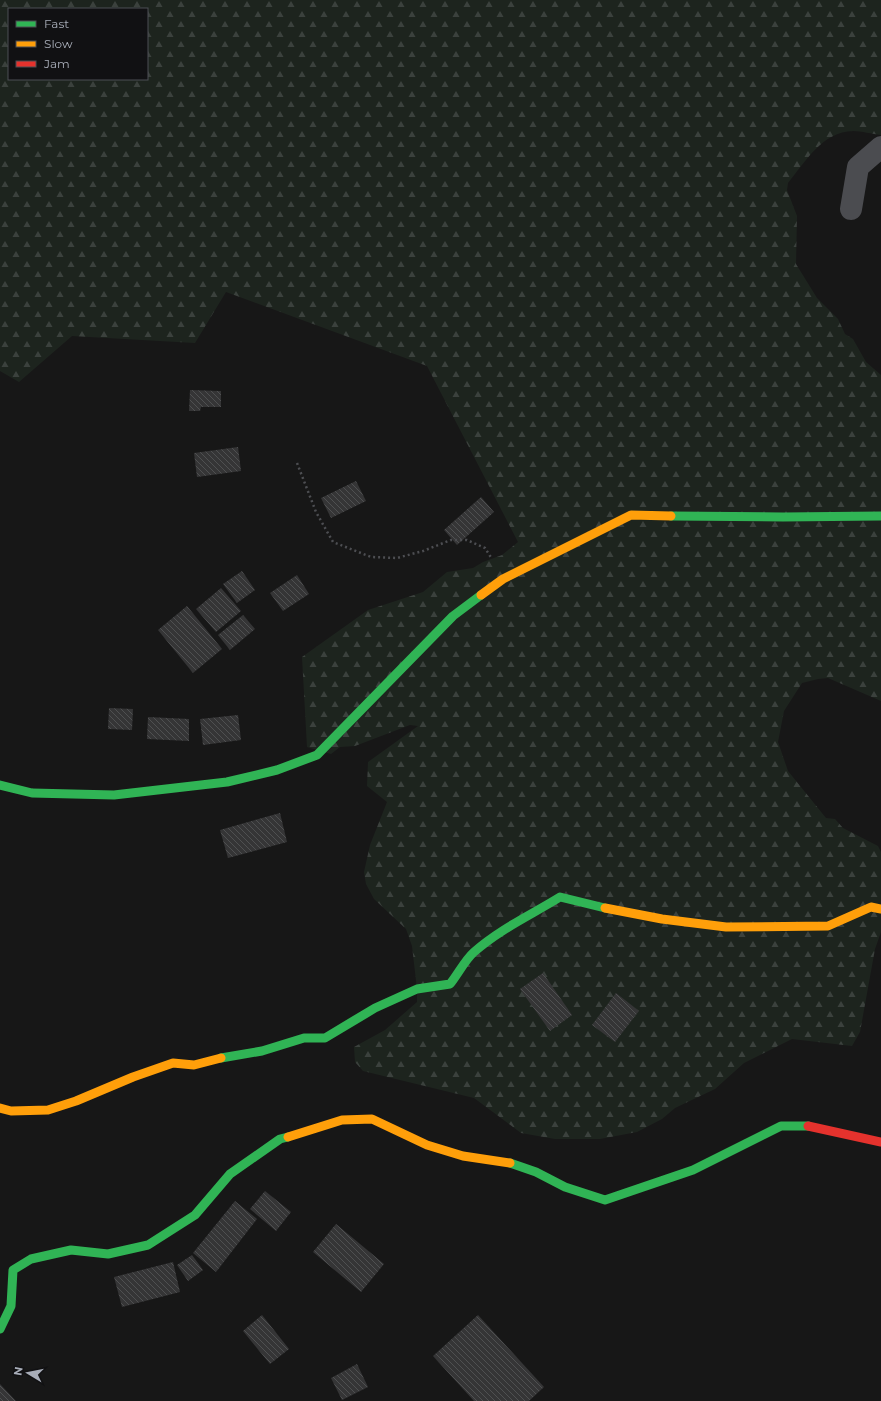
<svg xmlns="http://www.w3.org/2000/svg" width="881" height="1401" font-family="Montserrat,sans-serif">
<defs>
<pattern id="forest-firs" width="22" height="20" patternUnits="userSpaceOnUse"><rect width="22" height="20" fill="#1d241e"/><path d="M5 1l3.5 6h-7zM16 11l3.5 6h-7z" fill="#3b413d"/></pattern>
<pattern id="building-back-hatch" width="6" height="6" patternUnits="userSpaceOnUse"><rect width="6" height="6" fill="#353536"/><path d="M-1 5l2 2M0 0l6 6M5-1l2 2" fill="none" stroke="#4f5051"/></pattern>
</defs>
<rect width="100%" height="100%" fill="#171717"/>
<path fill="url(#forest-firs)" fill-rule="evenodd" d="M0 0H881V135C872 134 862 131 853 131 822 132 806 161 788 183L787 190 797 216 796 264 817 298 838 319 845 334 853 339 866 362 881 375V701L828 678 818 679 802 683 784 711 778 742 788 771 826 818 835 819 843 828 878 846 881 852V932L875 949 860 1032 852 1046 792 1039 744 1063 715 1089 675 1108 662 1119 637 1132 600 1139H555L521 1133 474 1098 363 1071 355 1062 354 1047 385 1030 417 1002V989L412 946 406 929 374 899 366 884 364 872 370 845 387 802 367 786 368 762 418 726 410 725 355 746 340 747 331 754 307 747 302 657 368 610 423 592 447 572 473 568 483 562 502 555 518 542 427 366 226 292 195 343 72 336 19 382 0 371ZM9 9H147V79H9Z"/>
<g fill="url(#building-back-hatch)">
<polygon points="190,390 221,391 221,407 201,407 200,411 189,411"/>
<polygon points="238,447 241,471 197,477 194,453"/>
<polygon points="356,481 366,501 331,518 321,498"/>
<polygon points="481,497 494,512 457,545 444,530"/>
<polygon points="242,571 255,590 237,603 223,584"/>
<polygon points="297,575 309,594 283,611 270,593"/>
<polygon points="221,588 241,611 216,632 196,609"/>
<polygon points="187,606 222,649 193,673 158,630"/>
<polygon points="243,615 255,629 230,650 218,635"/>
<polygon points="109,708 133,709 132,730 108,729"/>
<polygon points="238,715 241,740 203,745 200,719"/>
<polygon points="148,717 189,719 189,741 147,739"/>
<polygon points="280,813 287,842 228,858 220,830"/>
<polygon points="543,973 572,1015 550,1031 520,989"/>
<polygon points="616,993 639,1011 615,1042 592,1025"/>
<polygon points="265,1191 291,1212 276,1231 250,1209"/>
<polygon points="235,1201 257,1219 216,1272 193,1253"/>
<polygon points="336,1224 384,1264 361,1292 313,1252"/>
<polygon points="192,1255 203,1270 188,1281 177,1265"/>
<polygon points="173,1262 180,1292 122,1307 114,1277"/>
<polygon points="262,1315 289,1349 270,1364 243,1331"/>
<polygon points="478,1315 544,1387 529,1401 474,1401 433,1356"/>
<polygon points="357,1364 368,1387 342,1400 331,1378"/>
<polygon points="0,1384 16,1401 0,1401"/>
</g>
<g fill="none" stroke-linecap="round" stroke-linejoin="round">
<polyline stroke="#4d4e52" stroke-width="2.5" stroke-dasharray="2 3" stroke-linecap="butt" points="297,463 316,512 333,542 371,557 397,558 423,551 451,540 467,540 485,548 492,559"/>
<polyline stroke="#4b4c50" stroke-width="22" points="851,209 858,167 881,147"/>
<g stroke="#30b455" stroke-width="9">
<polyline points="671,516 783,517 881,516"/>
<polyline points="0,785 32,793 114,795 227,782 277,770 317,755 453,616 481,595"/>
<path d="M221 1058 262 1051 304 1038H325L375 1008 417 989 450 984C458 974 465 960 474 952 500 929 531 915 560 897L605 908"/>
<polyline points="510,1163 536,1172 565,1187 605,1200 693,1170 781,1126 808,1126"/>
<polyline points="0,1329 11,1306 13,1270 31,1259 71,1250 108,1254 148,1245 195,1215 230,1174 280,1139 288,1137"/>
</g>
<g stroke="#ff9f0a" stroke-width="9">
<polyline points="481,595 503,579 631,515 671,516"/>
<polyline points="605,908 662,919 726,927 828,926 871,907 881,909"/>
<polyline points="0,1108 11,1111 48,1110 76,1101 133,1077 173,1063 194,1065 221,1058"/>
<polyline points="288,1137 342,1120 372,1119 427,1145 463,1156 510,1163"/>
</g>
<polyline stroke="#e5322d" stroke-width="9" points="808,1126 881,1142"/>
</g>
<rect x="8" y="8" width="140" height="72" fill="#111113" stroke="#4d4f55"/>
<rect x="16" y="21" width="20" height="6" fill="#30b455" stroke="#4d4f55"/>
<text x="44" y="28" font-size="12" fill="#a8adb8">Fast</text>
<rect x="16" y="41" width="20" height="6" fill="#ff9f0a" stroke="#4d4f55"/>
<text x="44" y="48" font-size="12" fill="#a8adb8">Slow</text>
<rect x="16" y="61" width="20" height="6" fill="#e5322d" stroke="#4d4f55"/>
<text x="44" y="68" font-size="12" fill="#a8adb8">Jam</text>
<g transform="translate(28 1373) rotate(280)" stroke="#111113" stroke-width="3" paint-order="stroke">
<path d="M0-3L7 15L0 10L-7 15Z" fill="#a8adb8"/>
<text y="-6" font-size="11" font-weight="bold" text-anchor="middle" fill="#a8adb8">N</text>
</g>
</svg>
